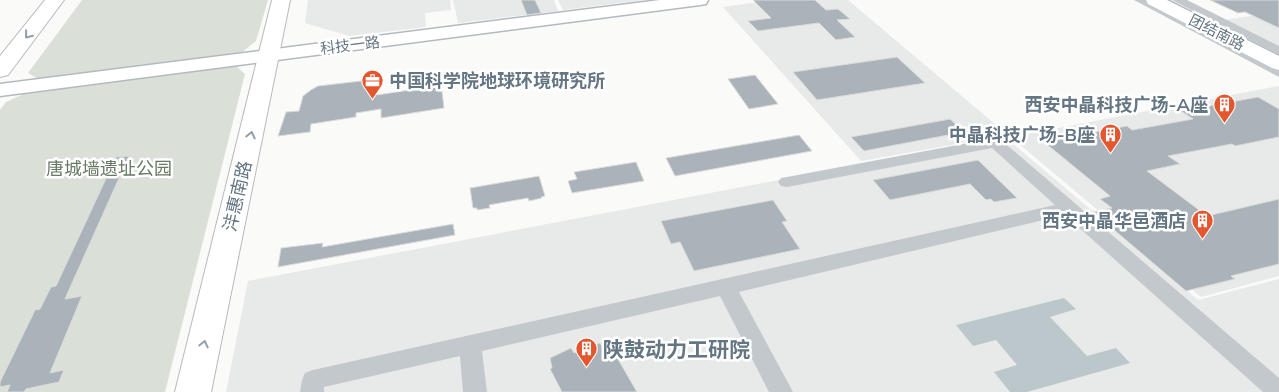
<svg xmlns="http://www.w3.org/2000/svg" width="1279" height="392" font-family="Mulish,'Noto Sans SC',sans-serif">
<rect width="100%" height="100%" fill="#fafaf8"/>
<g fill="#e8e9e9">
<polygon points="308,0 450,0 451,10 425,13 426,27 349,36 305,23"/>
<polygon points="453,0 554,0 558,11 458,23"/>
<polygon points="558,0 644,0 563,10"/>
<polygon points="773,0 848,0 1008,135 861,161 723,7"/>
<polygon points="1279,11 1279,47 1225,20"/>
<polygon points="1279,86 1279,276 1201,297 1011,137"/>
<polygon points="1005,137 1198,300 1279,279 1279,392 226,392 248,281"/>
</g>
<polygon fill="#dadfd7" points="82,0 268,0 256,41 241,53 237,67 245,74 165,392 0,392 0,110 6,102 30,91 38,79 28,73"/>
<polygon fill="#bbc7cb" points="1064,298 1076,309 1050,317 1087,356 1116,348 1130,363 1027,392 1010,392 994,372 1017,365 996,340 973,346 956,325"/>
<g fill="#aab3b9" stroke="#dcdcda">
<polygon points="521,0 535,0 541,13 527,15"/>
<polygon points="753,0 815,0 826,10 838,9 850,19 837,20 855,37 836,40 819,23 758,31 748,21 771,18"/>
<polygon points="1210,0 1279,0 1279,28 1245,12 1238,13"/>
<polygon points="897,57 925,83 817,100 793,72"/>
<polygon points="755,75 778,104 749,109 728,79"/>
<polygon points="378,79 377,95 436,86 436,91 442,91 444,108 381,118 381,109 356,113 356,117 311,124 310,132 278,136 286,112 299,111 303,96 311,90 318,86"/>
<polygon points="1258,97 1279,109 1279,137 1235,146 1232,144 1168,156 1180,164 1147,171 1207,216 1279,199 1279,264 1231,276 1235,279 1186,291 1093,212 1112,208 1100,199 1110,196 1044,142 1127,126 1132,130 1193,119 1181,111"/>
<polygon points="950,119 964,132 864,151 851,137"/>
<polygon points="799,135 812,151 675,176 666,158"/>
<polygon points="129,156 65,299 82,296 50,373 64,370 59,382 26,389 24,392 7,392 10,385 0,387 0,382 35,310 40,309 51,287 56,286 116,157"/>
<polygon points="978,160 1017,198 994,202 991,199 986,200 970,184 890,200 873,180"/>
<polygon points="636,162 644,181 572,193 568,181 577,179 574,172"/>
<polygon points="539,176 545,196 541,197 542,198 529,201 528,198 489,205 490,208 477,210 477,208 473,208 470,188"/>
<polygon points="773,200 787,221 782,222 800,249 694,271 680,242 671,244 661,221"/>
<polygon points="453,224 455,235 278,267 281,248 323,243 322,247"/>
<polygon points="600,343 604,349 611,347 637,392 562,392 550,369 552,368 550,358 571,348 574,353"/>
</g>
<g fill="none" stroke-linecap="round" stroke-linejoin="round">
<defs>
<g id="secondary">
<polygon points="660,0 708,0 706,4 700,5 0,96 0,84"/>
<polygon points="1146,0 1167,0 1279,56 1279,70 1272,68 1148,4"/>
</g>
<g id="primary">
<polygon points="45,0 64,0 8,75 0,77 0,56"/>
<polygon points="272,0 290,0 211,392 175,392"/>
</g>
</defs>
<use href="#secondary" stroke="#b3babf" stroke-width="3"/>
<use href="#primary" stroke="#b5babe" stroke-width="2"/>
<g fill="#c3c8cc" fill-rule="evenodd">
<polygon points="1134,0 1149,0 1279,67 1279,77"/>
<polygon points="1172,0 1187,0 1279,46 1279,55"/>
<polygon points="995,138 1001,140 1279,378 1279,392 1263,392 1065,215 739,292 793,392 769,392 720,296 482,351 487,392 463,392 460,356 324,387 324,392 300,392 302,380 305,373 313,370 1055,205 992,148 787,187 781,186 778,182 781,178 787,177"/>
</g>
<use href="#secondary" fill="#fff" fill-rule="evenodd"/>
<use href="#primary" fill="#fff" fill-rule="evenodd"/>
</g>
<defs><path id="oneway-chevron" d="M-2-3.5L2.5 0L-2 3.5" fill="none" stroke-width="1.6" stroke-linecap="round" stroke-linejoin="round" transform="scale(1.25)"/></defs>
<g stroke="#939fa8">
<use href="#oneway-chevron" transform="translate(28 35) rotate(128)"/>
<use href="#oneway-chevron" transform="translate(251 135) rotate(-77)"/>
<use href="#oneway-chevron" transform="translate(204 344) rotate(-77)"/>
</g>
<defs>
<symbol id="office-pin" viewBox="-11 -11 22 30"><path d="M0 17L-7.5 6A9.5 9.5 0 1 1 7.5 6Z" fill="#e4572e" stroke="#fff"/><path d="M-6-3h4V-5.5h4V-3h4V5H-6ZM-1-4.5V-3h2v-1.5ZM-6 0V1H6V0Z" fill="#fff"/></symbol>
<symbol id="building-pin" viewBox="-11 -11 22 30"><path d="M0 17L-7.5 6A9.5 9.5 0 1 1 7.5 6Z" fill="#e4572e" stroke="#fff"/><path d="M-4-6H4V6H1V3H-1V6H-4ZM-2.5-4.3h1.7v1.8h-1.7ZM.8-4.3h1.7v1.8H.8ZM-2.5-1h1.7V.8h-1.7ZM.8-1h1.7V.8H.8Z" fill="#fff"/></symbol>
</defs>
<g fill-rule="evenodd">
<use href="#office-pin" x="360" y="68" width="25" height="34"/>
<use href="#building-pin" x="1212" y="92" width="25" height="34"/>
<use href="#building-pin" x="1098" y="122" width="25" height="34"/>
<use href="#building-pin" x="1190" y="208" width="25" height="34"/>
<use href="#building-pin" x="574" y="336" width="25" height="34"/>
</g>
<g text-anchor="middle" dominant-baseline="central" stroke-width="5" stroke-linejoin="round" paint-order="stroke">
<g font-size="15" fill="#657683" stroke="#fff">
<text transform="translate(1217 32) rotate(27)">团结南路</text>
<text transform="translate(350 45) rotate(-7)">科技一路</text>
</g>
<g font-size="18" font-weight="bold" fill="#657683" stroke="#fff" text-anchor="end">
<text x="389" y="80" text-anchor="start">中国科学院地球环境研究所</text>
<text x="1208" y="104">西安中晶科技广场-A座</text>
<text x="1095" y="134">中晶科技广场-B座</text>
<text x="1186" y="220">西安中晶华邑酒店</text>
</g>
<g font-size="18" fill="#687a64" stroke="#fff">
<text x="109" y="168">唐城墙遗址公园</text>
</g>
<g font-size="18" fill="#657683" stroke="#fff">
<text transform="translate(237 196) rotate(-77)">沣惠南路</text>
</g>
<g font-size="21" font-weight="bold" fill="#657683" stroke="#fff" text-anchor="start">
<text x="603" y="349">陕鼓动力工研院</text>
</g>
</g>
</svg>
